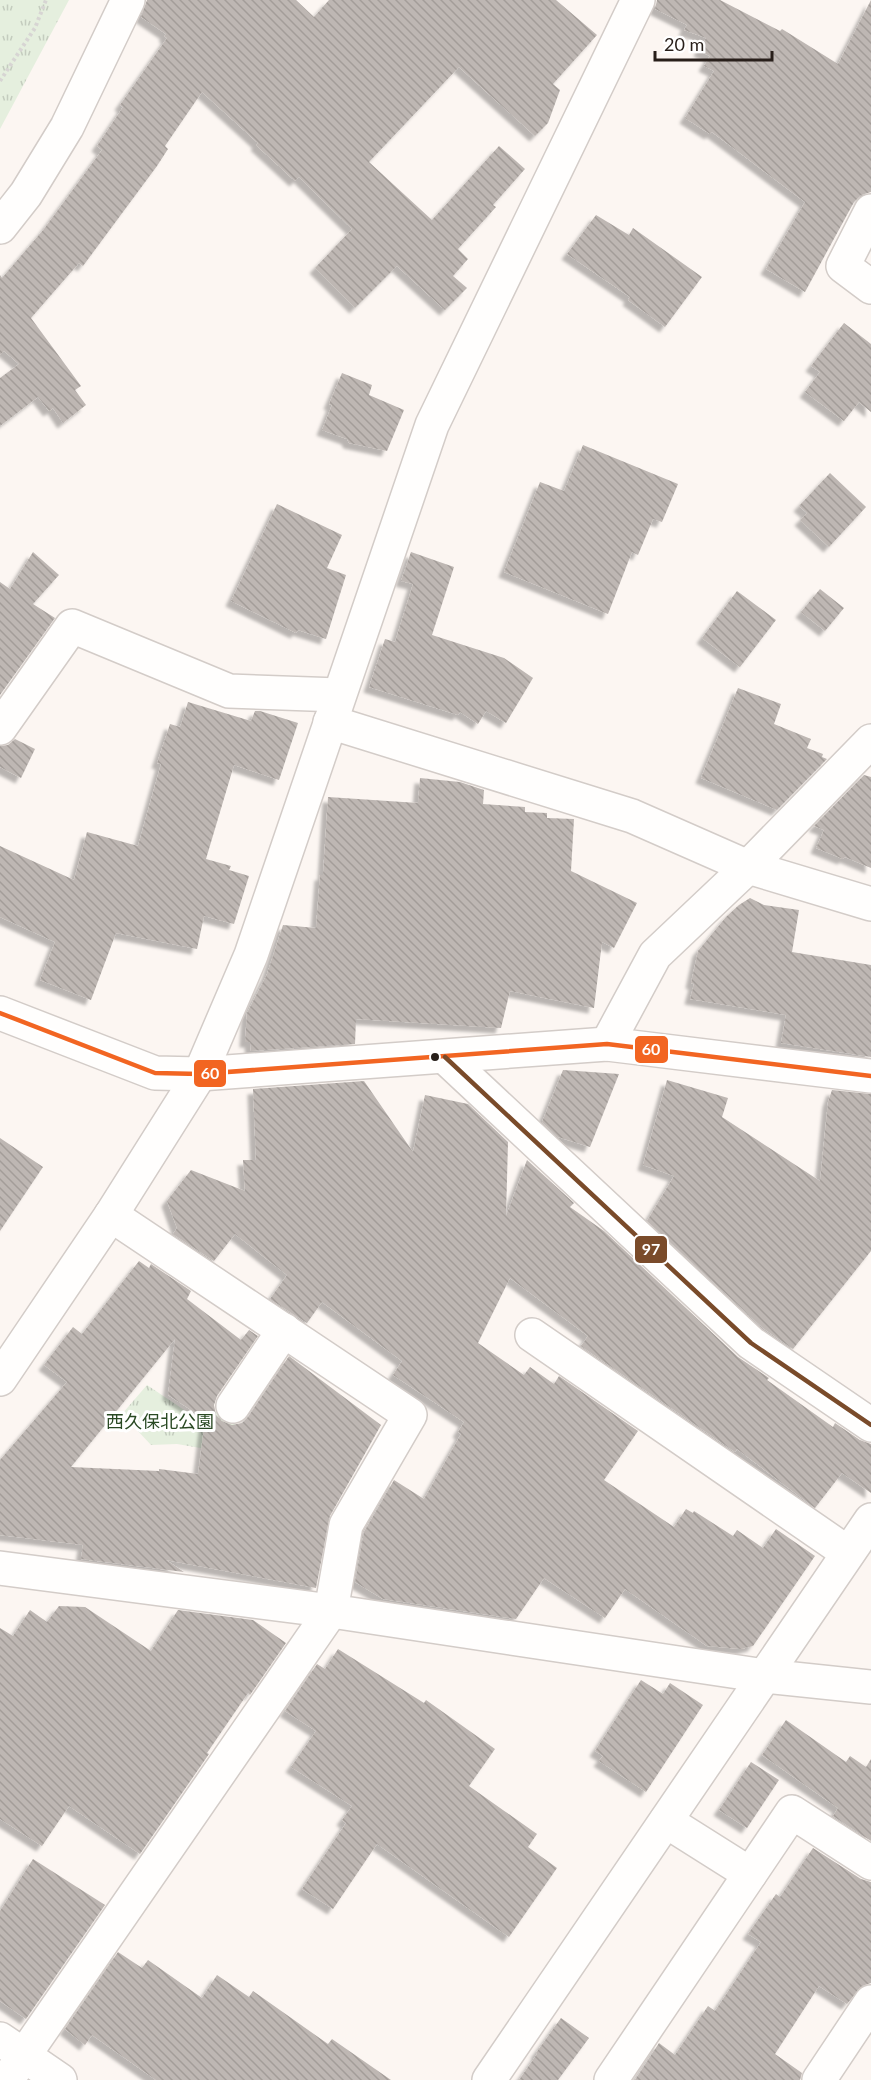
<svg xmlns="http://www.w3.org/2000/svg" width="871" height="2080" font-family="Lato,'Noto Sans JP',sans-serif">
<defs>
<pattern id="grass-tufts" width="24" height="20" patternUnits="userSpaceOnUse" patternTransform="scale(1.5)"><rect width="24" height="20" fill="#e5efde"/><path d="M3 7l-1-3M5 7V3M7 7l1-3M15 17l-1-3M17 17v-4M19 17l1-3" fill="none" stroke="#c4ccbe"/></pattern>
<pattern id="building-back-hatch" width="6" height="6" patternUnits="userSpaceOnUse" patternTransform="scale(1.5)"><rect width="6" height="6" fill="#beb7b3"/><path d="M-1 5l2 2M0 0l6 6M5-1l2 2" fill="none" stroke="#a39d99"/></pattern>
<filter id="shadow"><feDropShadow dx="-5.5" dy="5.5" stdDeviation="1.5" flood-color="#0004"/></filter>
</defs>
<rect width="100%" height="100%" fill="#fcf6f2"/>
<g fill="url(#grass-tufts)">
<polygon points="0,0 69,0 0,129"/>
<polygon points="147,1385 205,1424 221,1405 239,1418 218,1451 177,1444 151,1445 122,1414"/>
</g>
<g fill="url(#building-back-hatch)" fill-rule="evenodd" filter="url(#shadow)">
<polygon points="147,0 296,0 314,17 329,0 556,0 597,35 553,84 560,90 548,123 535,136 459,67 369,162 432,220 499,146 525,169 493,205 496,207 458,249 468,259 453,276 467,288 445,310 397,266 355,308 315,268 352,229 299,177 295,181 256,145 258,143 202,92 165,146 168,149 157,166 83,266 79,263 31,318 81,386 75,390 86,405 63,423 53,408 49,411 38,397 0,426 0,378 19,364 4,351 0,355 0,275 2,278 44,229 102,150 97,146 123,107 120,105 167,38 164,36 166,34 141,17"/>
<polygon points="657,0 720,0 780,31 782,29 838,64 871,0 871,192 861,195 854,202 805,292 766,269 805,202 712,132 710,134 685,118 714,71 704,66 710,56 699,51 706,38 684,30 687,25 655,9"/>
<polygon points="596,215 629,235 633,228 702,277 665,327 628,300 630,297 567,254"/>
<polygon points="844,323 871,344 871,412 859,402 844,421 805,392 820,372 811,366"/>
<polygon points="342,373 372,385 369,395 404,410 387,451 349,443 347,439 322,430 332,405 329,404"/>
<polygon points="583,445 678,484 662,522 653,519 638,555 632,552 608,614 504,572 540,482 564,491"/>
<polygon points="830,473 866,507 829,547 800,520 807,513 799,506"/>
<polygon points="277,504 342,535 327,568 346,575 326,639 298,630 296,633 231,601"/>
<polygon points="33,552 59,575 33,604 55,618 0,695 0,582 10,589"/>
<polygon points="411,552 454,567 432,635 504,658 533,678 506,723 486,711 478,724 460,712 458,715 369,687 385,639 395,642 413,584 401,581"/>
<polygon points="820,589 844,608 825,631 801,612"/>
<polygon points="737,591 776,620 740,667 702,638"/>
<polygon points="738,688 781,704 774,724 811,739 807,748 823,754 822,757 827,759 777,810 701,778"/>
<polygon points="188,702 251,721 255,711 260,711 298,723 279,780 234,765 206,859 231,866 229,870 249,876 234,924 204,916 197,949 116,933 91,1000 40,980 55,942 0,917 0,846 74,880 87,832 138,846 161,764 157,763 170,724 180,727"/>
<polygon points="15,739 35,749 21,778 0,767 0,746 8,745"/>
<polygon points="864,775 871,777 871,868 845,857 843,859 816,848 824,830 814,826"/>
<polygon points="420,778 460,782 484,790 483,804 525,807 525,812 547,813 547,818 574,819 571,871 637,903 614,948 602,942 594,1008 510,991 501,1028 356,1019 355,1044 251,1051 250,1042 245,1042 247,1013 267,974 283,925 316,928 320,875 323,875 328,797 418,803"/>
<polygon points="750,898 764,905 799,910 792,952 871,965 871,1057 781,1043 786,1015 690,999 694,984 691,983 698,951 726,917 739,905"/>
<polygon points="563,1070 619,1074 590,1147 558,1137 542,1122"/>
<polygon points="667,1080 728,1098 722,1117 820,1181 828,1102 832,1090 871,1094 871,1251 793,1349 763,1328 647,1221 674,1176 643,1165"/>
<polygon points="364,1081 413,1152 425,1095 468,1104 508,1142 506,1216 527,1160 574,1203 570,1207 604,1231 738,1357 769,1378 767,1380 833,1427 835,1423 860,1440 871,1444 871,1493 842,1473 815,1508 737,1449 735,1452 581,1346 588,1336 510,1278 478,1343 524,1375 530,1367 554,1384 559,1376 638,1431 604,1480 674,1527 686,1509 693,1513 694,1511 733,1536 737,1530 763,1548 776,1529 815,1556 753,1646 741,1649 707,1646 625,1589 605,1618 544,1578 516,1619 383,1599 355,1582 364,1532 394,1480 424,1499 461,1434 458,1432 464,1422 393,1375 402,1361 322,1302 307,1323 270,1299 287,1275 235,1234 214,1261 173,1234 177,1228 167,1201 191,1170 245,1191 243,1160 256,1160 253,1089"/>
<polygon points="0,1138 43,1167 0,1231"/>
<path d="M139 1261 149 1268 151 1264 191 1291 187 1299 241 1340 249 1330 258 1336 217 1396 214 1405 216 1415 222 1421 232 1425 242 1423 248 1417 289 1356 381 1425 330 1516 316 1588 166 1560 184 1572 81 1559 83 1545 0 1535V1460L67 1382 44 1365 73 1327 82 1334ZM175 1339 168 1395 205 1419 198 1474 159 1469V1471L71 1467Z"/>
<polygon points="59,1606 85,1607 151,1651 178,1610 253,1620 286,1643 250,1695 248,1693 207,1753 209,1754 140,1854 69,1806 42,1846 0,1819 0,1628 13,1636 30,1610 47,1622"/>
<polygon points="338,1649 424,1703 426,1700 495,1749 469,1786 537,1834 528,1847 557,1868 509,1937 377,1844 333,1909 302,1889 346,1823 342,1820 352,1806 291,1767 316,1731 285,1711 317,1664 325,1669"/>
<polygon points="641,1680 663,1694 670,1683 703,1705 646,1792 599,1761 603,1756 595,1751"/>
<polygon points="786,1720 846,1762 850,1756 866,1767 871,1759 871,1841 833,1816 838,1808 762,1755"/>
<polygon points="751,1762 779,1780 747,1828 719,1810"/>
<polygon points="813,1848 861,1879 871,1882 871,1983 862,1986 847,2004 819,1986 775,2054 802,2073 800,2080 635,2080 659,2043 675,2055 708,2006 715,2011 761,1942 748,1934 776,1894 780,1897"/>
<polygon points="33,1859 105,1905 26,2019 0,2001 0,1911"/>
<polygon points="118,1952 142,1968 148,1960 202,1998 217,1975 249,1997 253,1991 328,2044 332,2039 391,2080 156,2080 92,2035 85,2045 65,2029"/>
<polygon points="561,2018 589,2038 558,2080 519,2080 537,2054 536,2053"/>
</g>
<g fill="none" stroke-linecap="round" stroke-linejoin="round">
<defs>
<g id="minor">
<polyline points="871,211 843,266 871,287"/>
<polyline points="0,227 26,194 67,127 128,0"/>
<polyline points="330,722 632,816 748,867 871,904"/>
<polyline points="0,728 72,626 229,691 339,695"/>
<polyline points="607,1044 655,955 748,867 871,741"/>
<polyline points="445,1057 751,1343 871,1425"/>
<polyline points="532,1335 848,1553"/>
<polyline points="233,1406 284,1330"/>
<polyline points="0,1568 331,1611 765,1676 871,1687"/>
<polyline points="666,1821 750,1874"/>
<polyline points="0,2039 60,2080"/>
<polyline points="7,2080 331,1611 346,1525 410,1415 111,1215"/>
<polyline points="489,2080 871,1520"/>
<polyline points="611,2080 792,1812 871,1863"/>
<polyline points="819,2080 871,2002"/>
</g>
<polyline id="tertiary" points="0,1379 111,1215 200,1074 251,955 432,425 638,0"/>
<polyline id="primary" points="0,1013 155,1073 200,1074 607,1044 871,1076"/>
</defs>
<use href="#minor" stroke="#d3ccc8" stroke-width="36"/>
<use href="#tertiary" stroke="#d3ccc8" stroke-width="36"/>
<use href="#primary" stroke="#d3ccc8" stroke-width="36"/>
<polyline stroke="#d7d5d3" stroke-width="4" stroke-dasharray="3 3" stroke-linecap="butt" points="0,81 35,28 46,0"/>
<use href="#minor" stroke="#fffefd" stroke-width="33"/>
<use href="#tertiary" stroke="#fffefd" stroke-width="33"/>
<use href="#primary" stroke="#fffefd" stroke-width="33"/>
<defs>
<polyline id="bus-1" points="0,1013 155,1073 200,1074 607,1044 871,1076"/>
<polyline id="bus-2" points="445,1057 751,1343 871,1425"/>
</defs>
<use href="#bus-1" stroke="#fff" stroke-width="9"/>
<use href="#bus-2" stroke="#fff" stroke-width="9"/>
<use href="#bus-1" stroke="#f26522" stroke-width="4.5"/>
<use href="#bus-2" stroke="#7a4b2a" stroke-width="4.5"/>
</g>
<circle fill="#281f1a" stroke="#fff" stroke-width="2" cx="435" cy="1057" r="5"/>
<g text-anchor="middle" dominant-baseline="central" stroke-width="6" stroke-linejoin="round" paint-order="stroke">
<g font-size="18" fill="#294923" stroke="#fff">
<text x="160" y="1421">西久保北公園</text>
</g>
</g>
<g stroke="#fff" stroke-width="2">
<rect x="634" y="1035" width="35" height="29" rx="6" fill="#f26522"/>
<rect x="193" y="1059" width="34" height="29" rx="6" fill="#f26522"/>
<rect x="634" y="1235" width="34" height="29" rx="6" fill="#7a4b2a"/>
</g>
<g font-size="16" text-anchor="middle" font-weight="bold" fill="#fff">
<text x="651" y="1055">60</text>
<text x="210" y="1079">60</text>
<text x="651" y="1255">97</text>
</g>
<path d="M655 51v9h117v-9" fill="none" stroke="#281f1a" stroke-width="3"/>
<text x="664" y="51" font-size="18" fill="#281f1a" stroke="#ffffff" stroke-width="4.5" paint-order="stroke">20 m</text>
</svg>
